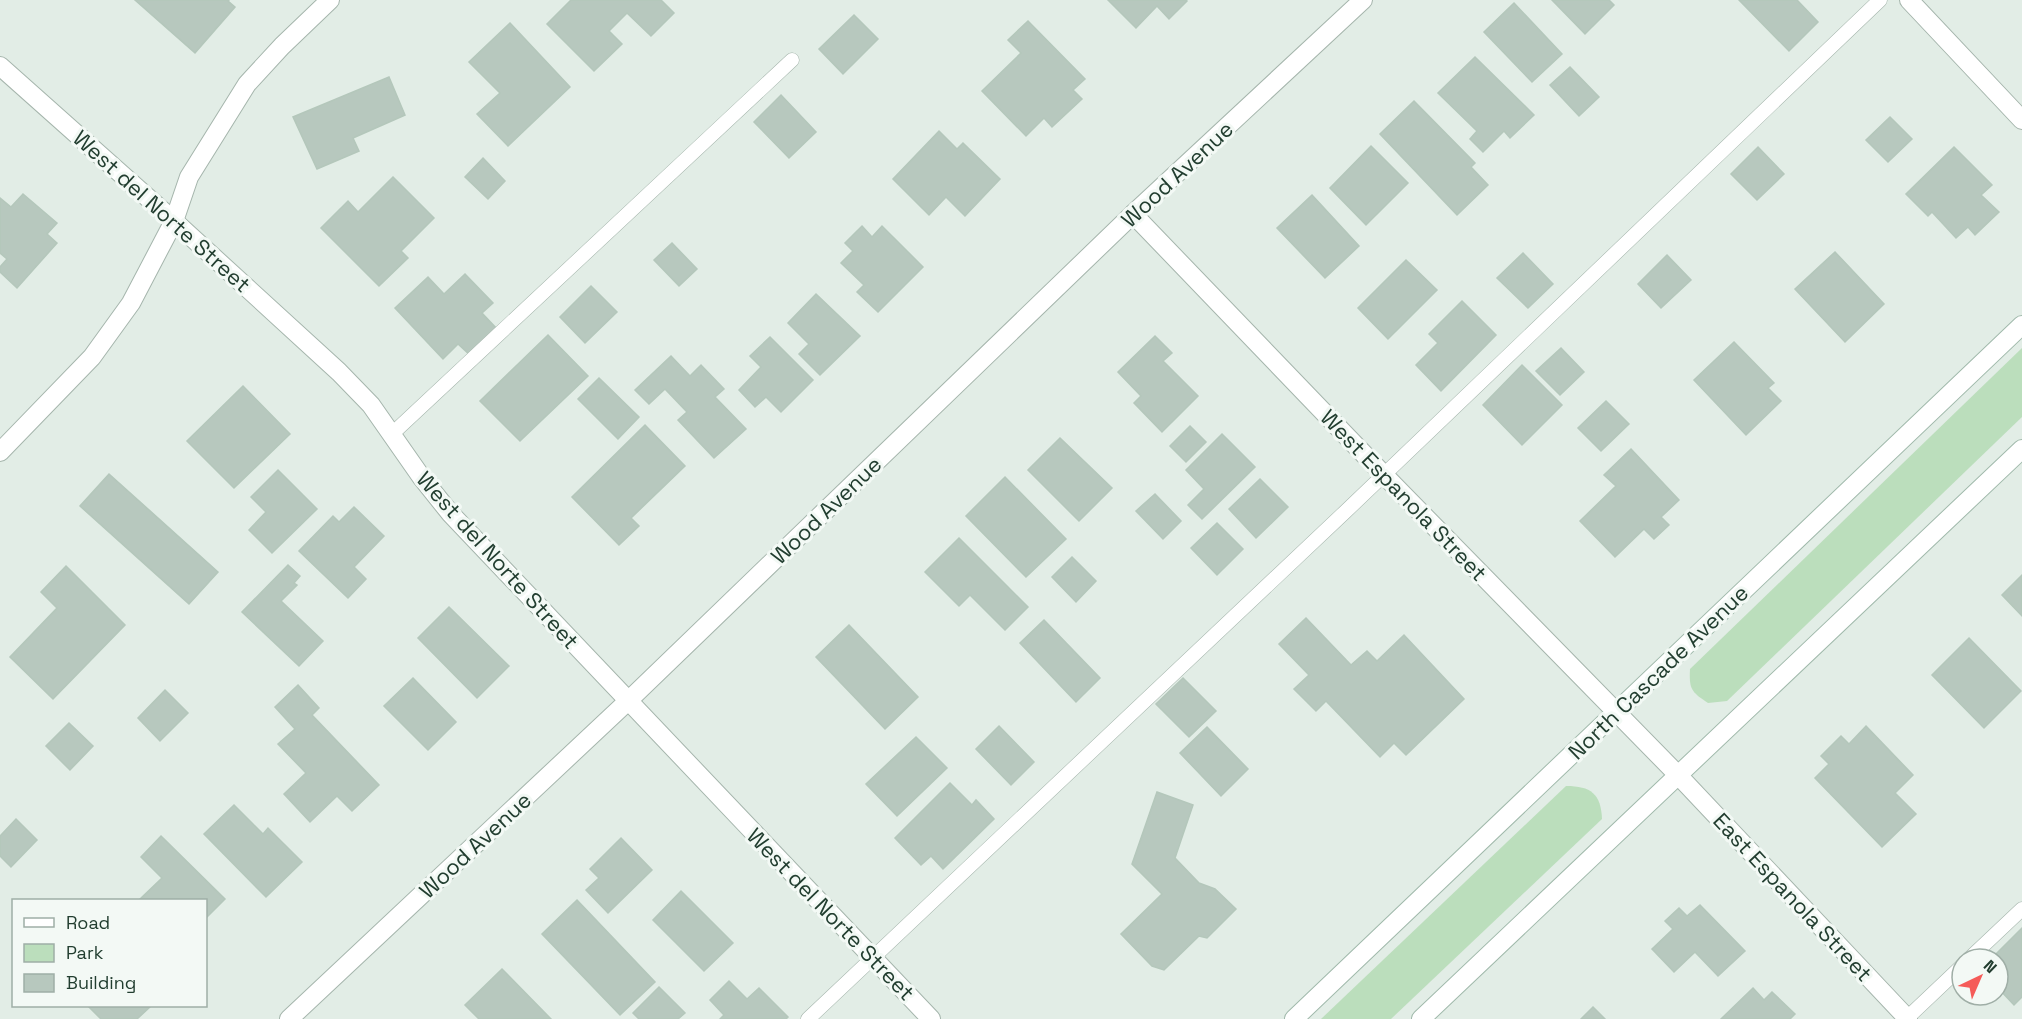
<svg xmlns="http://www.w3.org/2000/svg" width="2022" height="1019" font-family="'Space Grotesk',sans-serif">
<rect width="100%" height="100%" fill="#e2ede6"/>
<g fill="#bbdebc">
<path d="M2022 348V417L1727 701 1708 703C1691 692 1689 689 1690 669Z"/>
<path d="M1566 786C1591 786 1601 794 1602 819L1391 1019H1321Z"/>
</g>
<g fill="#b7c8be" stroke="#b4c7bb" stroke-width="1.5">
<polygon points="135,0 229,0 228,1 235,7 195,53"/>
<polygon points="571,0 661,0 674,13 651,36 627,13 609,31 622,44 594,71 547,24"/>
<polygon points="1108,0 1186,0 1187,1 1169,19 1157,6 1136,28"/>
<polygon points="1552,0 1609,0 1614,5 1585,34"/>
<polygon points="1739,0 1797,0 1818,22 1789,51"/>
<polygon points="1514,3 1562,54 1532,82 1484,32"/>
<polygon points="854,15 878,39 843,74 819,49"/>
<polygon points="1028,21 1085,79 1073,90 1082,99 1052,127 1044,118 1026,136 982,91 1021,53 1008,40"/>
<polygon points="510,23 570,87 508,146 477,114 500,93 469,62"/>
<polygon points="1475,57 1534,115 1510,138 1504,131 1483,152 1470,139 1477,131 1438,93"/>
<polygon points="1570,67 1599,97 1579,116 1550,85"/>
<polygon points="389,77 405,115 353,138 359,151 317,169 293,117"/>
<polygon points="781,95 816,132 789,158 754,122"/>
<polygon points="1414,101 1475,163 1471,167 1488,185 1457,215 1380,134"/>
<polygon points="1890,117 1912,139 1888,162 1866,140"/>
<polygon points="939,131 957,149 963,143 1000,179 965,216 946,197 929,215 893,179"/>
<polygon points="1371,146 1408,183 1366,225 1330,188"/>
<polygon points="1758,147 1784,174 1757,200 1731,174"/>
<polygon points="1954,147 1992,185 1981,195 1999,212 1975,235 1968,227 1956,238 1932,212 1928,216 1906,194"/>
<polygon points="483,158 505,181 488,199 465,177"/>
<polygon points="393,177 434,218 401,251 408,258 379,286 321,228 348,201 358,212"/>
<polygon points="23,194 57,223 47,234 57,243 17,288 0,272 0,267 7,259 0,253 0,198 11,207"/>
<polygon points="1312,195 1359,246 1325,278 1277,228"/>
<polygon points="862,226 872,237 882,226 923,267 878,312 857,292 864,285 841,263 853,251 845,243"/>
<polygon points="672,243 697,269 679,286 654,260"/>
<polygon points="1835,252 1884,304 1845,342 1795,289"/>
<polygon points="1523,253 1553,284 1528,308 1497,278"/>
<polygon points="1667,255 1691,280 1661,308 1638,284"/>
<polygon points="1406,260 1437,290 1388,339 1358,308"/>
<polygon points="465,274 493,303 482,313 498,330 471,356 458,344 443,359 395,308 428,277 444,294"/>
<polygon points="591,286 617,312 585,343 560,317"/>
<polygon points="816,294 860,336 820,375 799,354 809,344 788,323"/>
<polygon points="1462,301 1496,335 1441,391 1416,365 1438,343 1429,334"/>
<polygon points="548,335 588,376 520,441 480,401"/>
<polygon points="1155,336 1172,353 1163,361 1198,396 1162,432 1134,403 1141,396 1118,372"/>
<polygon points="770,337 813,380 781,412 766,397 755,407 739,390 761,367 750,356"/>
<polygon points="1734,342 1774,383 1768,388 1781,401 1746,435 1694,380"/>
<polygon points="1561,348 1584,372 1560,395 1536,371"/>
<polygon points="671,356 690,376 701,365 724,389 715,397 746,429 714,458 678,420 687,412 665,389 649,404 635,390"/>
<polygon points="1522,365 1562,405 1522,445 1483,405"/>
<polygon points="599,378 639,417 618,439 578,399"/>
<polygon points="243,386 290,434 234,488 187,441"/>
<polygon points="1606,401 1629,424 1601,451 1578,428"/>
<polygon points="645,425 685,466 631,518 639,526 619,545 572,497"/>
<polygon points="1190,426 1206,442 1186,462 1170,446"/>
<polygon points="1222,434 1255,467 1202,519 1188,505 1204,489 1186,470"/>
<polygon points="1060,438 1112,488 1079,521 1028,470"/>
<polygon points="1631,449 1679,500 1661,517 1669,525 1654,539 1644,529 1615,557 1580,521 1616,486 1604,475"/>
<polygon points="278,470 317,509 272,553 249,530 266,512 251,497"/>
<polygon points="109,474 218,572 189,604 80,506"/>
<polygon points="1005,477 1066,539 1026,577 966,516"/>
<polygon points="1260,479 1288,507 1256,538 1229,509"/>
<polygon points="1155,494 1181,521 1163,539 1136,511"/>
<polygon points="354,507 384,536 354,567 366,579 348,598 299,551 333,516 339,522"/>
<polygon points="1217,523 1243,549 1217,575 1191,548"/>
<polygon points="959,538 1028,607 1005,630 970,595 959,606 925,572"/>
<polygon points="1072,557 1096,581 1076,602 1052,577"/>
<polygon points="288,565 300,576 294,583 297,585 281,601 323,641 299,666 242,612"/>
<polygon points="66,566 125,625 53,699 10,657 57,608 41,592"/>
<polygon points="2022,575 2022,616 2002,595"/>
<polygon points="449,607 509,666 477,698 418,638"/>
<polygon points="1306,618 1351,665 1367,651 1377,661 1404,635 1464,699 1406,755 1394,743 1380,757 1326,701 1316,711 1294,689 1309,675 1279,644"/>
<polygon points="1044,620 1100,678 1076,702 1020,643"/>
<polygon points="849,625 918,697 885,729 816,657"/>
<polygon points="1969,638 2021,691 1984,728 1932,675"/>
<polygon points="413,678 456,722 428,750 384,706"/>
<polygon points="1183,678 1216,711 1189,737 1156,704"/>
<polygon points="298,685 319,708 312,715 379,785 352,811 337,796 310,822 284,794 306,773 278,744 295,729 275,707"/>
<polygon points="165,690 188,713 160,741 138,718"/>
<polygon points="69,723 93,746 70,770 46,746"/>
<polygon points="999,726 1034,762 1011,785 976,749"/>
<polygon points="1866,726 1913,775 1895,793 1916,814 1882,847 1815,778 1829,764 1821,756 1841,736 1849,744"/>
<polygon points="1207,727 1248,769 1221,796 1180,753"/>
<polygon points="916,737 947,768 897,816 866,784"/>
<polygon points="950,783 972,805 976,800 994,819 943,869 931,856 921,865 895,838"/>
<polygon points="1157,792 1193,805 1175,858 1199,883 1215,889 1236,909 1207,938 1199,936 1164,970 1152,966 1121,934 1162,894 1132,864"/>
<polygon points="234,805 263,834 268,828 302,862 266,897 204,834"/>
<polygon points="16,819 37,840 11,867 0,856 0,836"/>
<polygon points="161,836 225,899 206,918 206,900 139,900 162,878 141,857"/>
<polygon points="621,838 652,870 608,913 586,890 599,878 590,869"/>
<polygon points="681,891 733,943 704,971 653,920"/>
<polygon points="577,900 655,982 620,1015 542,934"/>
<polygon points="1700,905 1745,951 1718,976 1695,952 1674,972 1652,949 1673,929 1665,921 1679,908 1687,916"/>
<polygon points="2022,928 2022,997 2014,1005 1998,988 1998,959 1991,959"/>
<polygon points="502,969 551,1019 479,1019 465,1005"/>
<polygon points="729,981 747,999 759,988 788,1017 786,1019 720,1019 724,1015 710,1000"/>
<polygon points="659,987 685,1013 678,1019 639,1019 633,1013"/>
<polygon points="1753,988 1764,1000 1772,992 1795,1014 1790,1019 1721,1019"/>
<polygon points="88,1006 151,1006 137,1019 101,1019"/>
<polygon points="1593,1007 1605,1019 1581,1019"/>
</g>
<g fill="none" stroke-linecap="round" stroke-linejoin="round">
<defs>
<g id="lane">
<polyline points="392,434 792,60"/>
<polyline points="1969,959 2022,909"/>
<polyline points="808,1019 1345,512 1880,0"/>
<polyline points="1906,1019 1962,966"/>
</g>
<g id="street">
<polyline points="1909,0 2022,120"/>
<polyline points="0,66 174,221 339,372 371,405 422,478 450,513 931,1019"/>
<polyline points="1133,214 1384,475 1677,774 1908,1019"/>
<polyline points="0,452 92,357 131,303 174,221 189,177 247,84 282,46 330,0"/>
<polyline points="289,1019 628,701 1133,214 1363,0"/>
</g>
<g id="secondary">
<polyline points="1294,1019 2022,325"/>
<polyline points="1421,1019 2022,449"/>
</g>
</defs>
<use href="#lane" stroke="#a5b5ac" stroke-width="15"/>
<use href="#street" stroke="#a5b5ac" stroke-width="20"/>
<use href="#secondary" stroke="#a0b9ab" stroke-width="20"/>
<use href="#lane" stroke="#fff" stroke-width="14"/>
<use href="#street" stroke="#fff" stroke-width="18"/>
<use href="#secondary" stroke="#fff" stroke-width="18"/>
</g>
<g text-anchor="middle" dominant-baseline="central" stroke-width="6" stroke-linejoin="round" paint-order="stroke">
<g font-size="22" fill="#223e30" stroke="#f3f9f5">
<text transform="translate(1177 174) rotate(-43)">Wood Avenue</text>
<text transform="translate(162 211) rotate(42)">West del Norte Street</text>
<text transform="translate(1404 495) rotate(46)">West Espanola Street</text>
<text transform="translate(826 510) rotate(-44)">Wood Avenue</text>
<text transform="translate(498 560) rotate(48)">West del Norte Street</text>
<text transform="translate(1658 672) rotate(-44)">North Cascade Avenue</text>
<text transform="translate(475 845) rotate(-43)">Wood Avenue</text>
<text transform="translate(1793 897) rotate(47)">East Espanola Street</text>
<text transform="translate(831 914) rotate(46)">West del Norte Street</text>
</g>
</g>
<rect x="12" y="899" width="195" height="108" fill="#f3f9f5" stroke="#9faea6" stroke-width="1.5"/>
<rect x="24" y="918" width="30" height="9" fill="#ffffff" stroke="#9faea6" stroke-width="1.5"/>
<text x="66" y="929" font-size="18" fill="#223e30">Road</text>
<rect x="24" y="944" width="30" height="18" fill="#bbdebc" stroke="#9faea6" stroke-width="1.5"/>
<text x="66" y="959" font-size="18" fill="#223e30">Park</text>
<rect x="24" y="974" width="30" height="18" fill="#b7c8be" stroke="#9faea6" stroke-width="1.5"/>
<text x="66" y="989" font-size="18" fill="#223e30">Building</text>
<g transform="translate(1980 977) rotate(44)"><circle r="28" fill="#f3f9f5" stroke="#9faea6" stroke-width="1.5"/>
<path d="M0-4.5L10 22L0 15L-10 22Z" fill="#f55b58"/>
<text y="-9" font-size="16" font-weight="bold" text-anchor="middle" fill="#223e30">N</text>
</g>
</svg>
